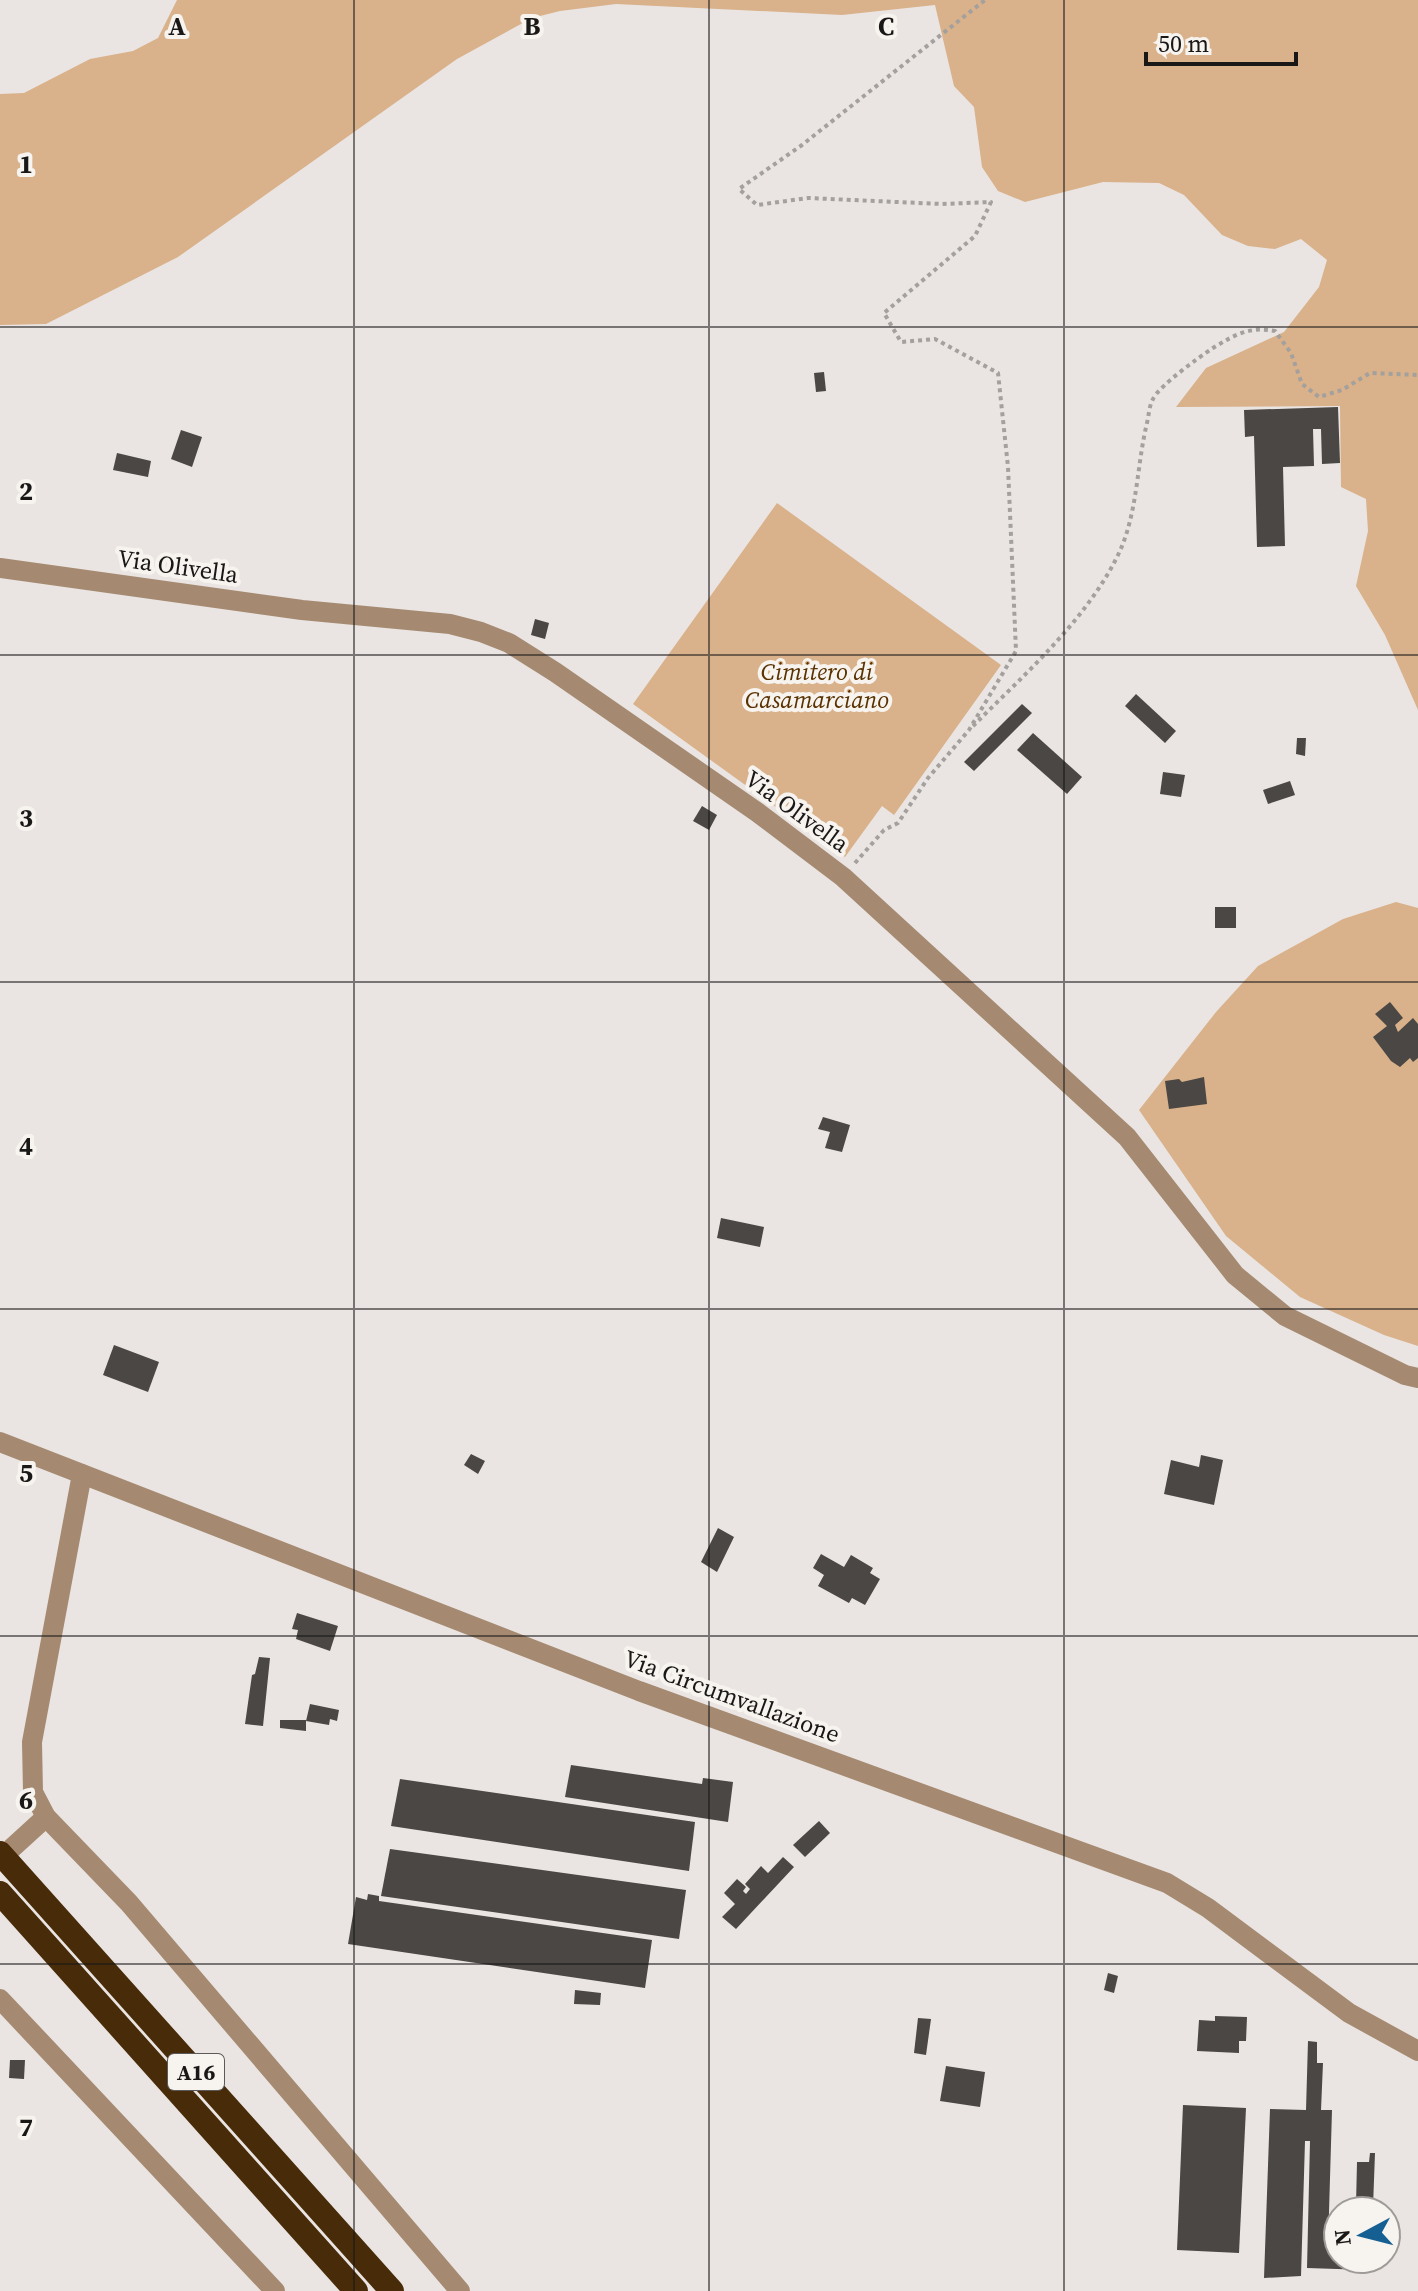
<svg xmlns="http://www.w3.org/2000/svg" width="1418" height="2291" font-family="'Source Serif 4',serif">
<rect width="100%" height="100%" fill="#eae5e2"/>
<g fill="#d9b18a">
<polygon points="177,0 1418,0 1418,710 1385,635 1356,586 1368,531 1366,499 1341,487 1340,406 1176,407 1206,368 1284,332 1319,287 1327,260 1301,239 1275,249 1248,246 1222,235 1184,195 1159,183 1103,182 1025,202 998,191 982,167 974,107 954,86 935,5 842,15 616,4 560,11 532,18 457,59 178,257 46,324 0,325 0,94 24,93 90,59 133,51 158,38"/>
<polygon points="777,503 1001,665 894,815 882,806 845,857 633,704"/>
<polygon points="1396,902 1418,908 1418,1346 1384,1335 1300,1297 1226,1236 1139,1110 1216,1012 1258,966 1343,919"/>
</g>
<g fill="#4a4744">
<polygon points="824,372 826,391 816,392 814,373"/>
<polygon points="1338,407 1340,463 1322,464 1321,429 1313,429 1314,466 1283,467 1285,546 1257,547 1254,436 1245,437 1244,410"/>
<polygon points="181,430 202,437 192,467 171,459"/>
<polygon points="117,453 151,461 148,477 113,470"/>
<polygon points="535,619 549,623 545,639 531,635"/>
<polygon points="1136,694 1176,731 1165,743 1125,706"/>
<polygon points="1022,704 1032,713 974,771 964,762"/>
<polygon points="1033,733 1082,777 1067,794 1017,750"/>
<polygon points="1297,738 1306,738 1305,756 1296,754"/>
<polygon points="1163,772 1185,775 1181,797 1160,794"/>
<polygon points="1290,781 1295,795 1268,804 1263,790"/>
<polygon points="702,806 717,815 709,830 693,821"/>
<rect x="1215" y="907" width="21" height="21"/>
<polygon points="1390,1002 1403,1018 1395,1025 1398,1032 1413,1018 1418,1024 1418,1058 1413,1062 1410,1058 1400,1067 1391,1061 1373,1037 1387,1026 1375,1014"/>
<polygon points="1204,1077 1207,1104 1169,1109 1165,1081 1179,1079 1182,1082"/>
<polygon points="823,1117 850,1125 842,1152 825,1148 830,1132 818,1129"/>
<polygon points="721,1218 764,1227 760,1247 717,1238"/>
<polygon points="114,1345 159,1362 148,1392 103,1375"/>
<polygon points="471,1454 485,1461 478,1474 464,1465"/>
<polygon points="1201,1455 1223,1460 1214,1505 1164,1494 1171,1460 1199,1467"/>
<polygon points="718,1528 734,1537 717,1572 701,1562"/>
<polygon points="821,1554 844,1567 851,1555 873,1568 870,1573 880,1579 865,1605 852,1598 849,1603 818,1586 824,1575 813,1568"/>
<polygon points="297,1613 338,1626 330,1651 296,1639 298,1630 292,1629"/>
<polygon points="259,1657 270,1658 263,1726 245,1724 252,1675 255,1674"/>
<polygon points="310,1704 339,1710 337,1721 330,1719 329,1725 306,1721"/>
<polygon points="280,1720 306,1720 306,1731 280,1728"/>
<polygon points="571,1765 702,1784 703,1778 733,1782 728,1822 565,1797"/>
<polygon points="400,1779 695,1822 689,1871 391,1826"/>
<polygon points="819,1821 830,1833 805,1857 793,1845"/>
<polygon points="390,1849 686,1890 679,1939 381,1896"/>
<polygon points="783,1857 794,1867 736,1929 722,1917 735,1904 724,1893 737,1879 746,1887 743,1891 746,1894 750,1889 745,1884 761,1866 768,1873"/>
<polygon points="368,1894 379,1896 379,1901 652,1940 645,1988 348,1944 356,1897 367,1900"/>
<polygon points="1108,1973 1118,1976 1114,1993 1104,1990"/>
<polygon points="575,1990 601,1993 600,2005 574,2004"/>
<polygon points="1215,2016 1247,2017 1246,2041 1239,2041 1239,2053 1197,2051 1199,2020 1215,2021"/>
<polygon points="918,2018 931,2019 926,2055 914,2053"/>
<polygon points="1308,2041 1317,2042 1317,2063 1323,2063 1321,2110 1332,2110 1328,2246 1338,2246 1338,2259 1368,2259 1367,2270 1307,2268 1310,2141 1305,2141 1301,2276 1264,2278 1270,2109 1306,2110"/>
<polygon points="10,2060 25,2060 24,2079 9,2078"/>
<polygon points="946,2066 985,2072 980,2107 940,2101"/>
<polygon points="1183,2105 1246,2108 1239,2253 1177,2250"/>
<polygon points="1370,2153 1375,2153 1373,2207 1369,2207 1369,2211 1347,2211 1348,2205 1356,2205 1357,2162 1369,2162"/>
</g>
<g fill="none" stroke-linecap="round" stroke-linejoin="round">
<g stroke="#a3a09d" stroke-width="4" stroke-dasharray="4 4" stroke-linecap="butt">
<path d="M973 726C1023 676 1084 622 1116 559 1138 517 1136 468 1147 423 1149 415 1149 406 1153 399 1160 385 1198 358 1213 348 1234 335 1250 326 1275 331L1291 353 1302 384 1319 397 1342 390 1370 373 1418 375"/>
<polyline points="855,863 884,830 898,823 928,778 969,730 1016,651 1008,467 998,373 935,339 901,342 884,313 975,236 991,202 942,204 808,198 757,205 739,189 802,145 985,0"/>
</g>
<g stroke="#a58a71" stroke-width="20">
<polyline points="0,568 302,610 450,624 481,632 509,643 555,672 757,812 843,877 1127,1137 1235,1275 1285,1316 1405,1375 1418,1378"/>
<polyline points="0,1442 639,1691 1167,1883 1208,1908 1349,2013 1418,2051"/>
<polyline points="82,1474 32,1742 33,1792 46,1817 129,1903 460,2291"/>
<polyline points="12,1848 46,1817"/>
<polyline points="0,1999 275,2291"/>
</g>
<g stroke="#482b08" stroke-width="24">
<polyline points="0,1853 392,2291"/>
<polyline points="0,1893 356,2291"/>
</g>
</g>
<path fill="none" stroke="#191817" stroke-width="2" stroke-opacity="0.55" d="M354 0V2291M709 0V2291M1064 0V2291M0 327H1418M0 655H1418M0 982H1418M0 1309H1418M0 1636H1418M0 1964H1418"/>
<g text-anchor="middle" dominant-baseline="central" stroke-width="8" stroke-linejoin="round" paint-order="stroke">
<rect fill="#f7f3ef" stroke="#5c5a58" stroke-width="2" x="168" y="2054" width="56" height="36" rx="6"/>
<g font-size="22" font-weight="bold" fill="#191817">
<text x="196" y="2072">A16</text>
</g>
<g font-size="24" fill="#191817" stroke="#f7f3ef">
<text transform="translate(178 566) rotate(8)">Via Olivella</text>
<text transform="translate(797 811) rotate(36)">Via Olivella</text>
<text transform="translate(732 1696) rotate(20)">Via Circumvallazione</text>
</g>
<g font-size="24" font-style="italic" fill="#5a3200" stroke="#f7f3ef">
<text x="817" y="671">Cimitero di<tspan x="817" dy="28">Casamarciano</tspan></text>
</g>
</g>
<g font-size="26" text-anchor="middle" font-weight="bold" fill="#191817" stroke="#f7f3ef" stroke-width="8" stroke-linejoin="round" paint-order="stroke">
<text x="177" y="35">A</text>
<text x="532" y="35">B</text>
<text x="886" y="35">C</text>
<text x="26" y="173">1</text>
<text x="26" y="500">2</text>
<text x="26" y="827">3</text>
<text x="26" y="1155">4</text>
<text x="26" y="1482">5</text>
<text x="26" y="1809">6</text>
<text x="26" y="2136">7</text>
</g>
<g transform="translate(1362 2235) rotate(263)"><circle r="38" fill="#f7f3ef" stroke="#9e9b99" stroke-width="2"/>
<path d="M0-6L14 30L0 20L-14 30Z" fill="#165f92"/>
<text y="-12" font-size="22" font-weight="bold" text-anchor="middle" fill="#191817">N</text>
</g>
<path d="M1146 52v12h150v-12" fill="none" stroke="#191817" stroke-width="4"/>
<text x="1158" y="52" font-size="24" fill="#191817" stroke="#f7f3ef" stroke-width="6" paint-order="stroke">50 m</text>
</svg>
